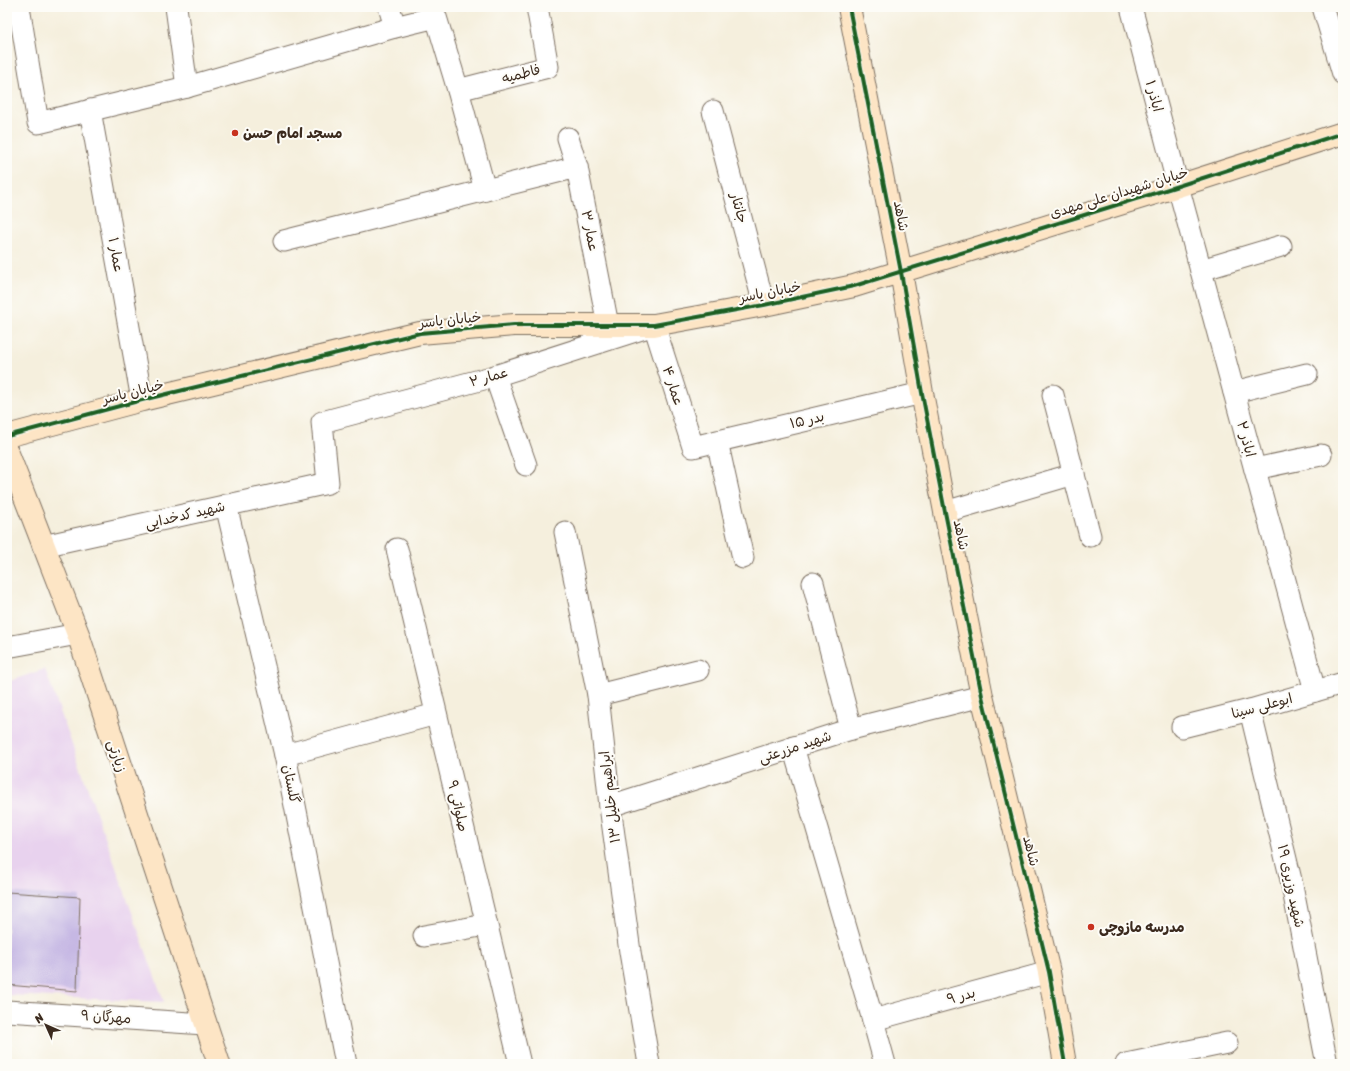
<svg xmlns="http://www.w3.org/2000/svg" width="1350" height="1071" font-family="Sriracha,'Playpen Sans Arabic',sans-serif">
<rect width="100%" height="100%" fill="#fdfcf7"/>
<filter id="ink" filterUnits="userSpaceOnUse"><feTurbulence type="fractalNoise" baseFrequency=".025" numOctaves="2"/><feDisplacementMap in="SourceGraphic" scale="8" xChannelSelector="R" yChannelSelector="G"/><feConvolveMatrix kernelMatrix="1 2 1 2 8 2 1 2 1" color-interpolation-filters="sRGB"/></filter>
<filter id="wash" filterUnits="userSpaceOnUse"><feTurbulence type="fractalNoise" baseFrequency=".012" numOctaves="4" result="noise"/><feDisplacementMap in="SourceGraphic" scale="16" xChannelSelector="R" yChannelSelector="G"/><feGaussianBlur stdDeviation="0.9" result="paint"/><feColorMatrix in="noise" values="0 0 0 0 0 0 0 0 0 0 0 0 0 0 0 0 0 1.4 0 .05"/><feComposite in="paint" operator="in"/></filter>
<g filter="url(#wash)">
<rect width="100%" height="100%" fill="#f5efdd"/>
<polygon fill="#e8d2ee" points="45,669 164,1002 7,995 7,682"/>
<g id="blocks">
<polygon fill="#c6b8e4" points="7,892 80,897 77,991 7,985"/>
</g>
</g>
<g filter="url(#ink)">
<use href="#blocks" fill-opacity="0" stroke="#7c6f61" stroke-width="1"/>
<g fill="none" stroke-linecap="round" stroke-linejoin="round">
<defs>
<g id="street">
<polyline points="19,7 38,123 187,87 395,27 436,17 458,90 485,190"/>
<polyline points="176,7 187,87"/>
<polyline points="389,7 395,27"/>
<polyline points="1131,7 1178,186 1315,691"/>
<polyline points="1323,7 1343,74"/>
<polyline points="458,90 548,67 537,7"/>
<polyline points="90,110 142,400"/>
<polyline points="713,111 764,305"/>
<polyline points="568,138 577,167 608,325"/>
<polyline points="284,241 577,167"/>
<polyline points="1201,270 1281,246"/>
<polyline points="495,376 526,465"/>
<polyline points="1234,392 1307,374"/>
<polyline points="1053,395 1090,536"/>
<polyline points="717,441 743,558"/>
<polyline points="1255,469 1321,455"/>
<polyline points="226,505 285,755 346,1064"/>
<polyline points="945,512 1074,474"/>
<polyline points="565,532 598,695 610,806 630,952 649,1064"/>
<polyline points="43,546 328,483 322,422 495,376 654,325 693,447 922,393"/>
<polyline points="397,549 520,1064"/>
<polyline points="813,583 851,729"/>
<polyline points="7,647 78,634"/>
<polyline points="598,695 698,670"/>
<polyline points="1250,710 1291,880 1327,1064"/>
<polyline points="1182,727 1250,710 1343,683"/>
<polyline points="793,747 873,1020 885,1064"/>
<polyline points="285,755 436,714"/>
<polyline points="610,806 851,729 982,696"/>
<polyline points="424,936 486,925"/>
<polyline points="7,1011 205,1024"/>
<polyline points="873,1020 1049,972"/>
<polyline points="1126,1064 1227,1043"/>
</g>
<g id="secondary">
<polyline points="849,7 901,272 922,393 945,512 982,696 1049,972 1065,1064"/>
<polyline points="7,436 142,400 420,333 514,325 654,325 764,305 854,286 1178,186 1343,133"/>
<polyline points="7,451 78,634 219,1064"/>
</g>
</defs>
<use href="#street" stroke="#7c6f61" stroke-width="23"/>
<use href="#secondary" stroke="#7c6f61" stroke-width="24"/>
<use href="#street" stroke="#fff" stroke-width="21"/>
<use href="#secondary" stroke="#fde5c5" stroke-width="22"/>
<defs>
<g id="cycleway">
<polyline points="849,7 901,272 922,393 945,512 982,696 1049,972 1065,1064"/>
<polyline points="7,436 142,400 420,333 514,325 654,325 764,305 854,286 1178,186 1343,133"/>
</g>
</defs>
<use href="#cycleway" stroke="#fdfcf7" stroke-width="6"/>
<use href="#cycleway" stroke="#1b5e20" stroke-width="4"/>
</g>
</g>
<g fill="#c8321e" stroke="#fdfcf7" stroke-width="1.5">
<circle cx="235" cy="133" r="4"/>
<circle cx="1091" cy="927" r="4"/>
</g>
<g text-anchor="middle" dominant-baseline="central" stroke-width="4" stroke-linejoin="round" paint-order="stroke">
<g font-size="14" fill="#3b2a1e" stroke="#fdfcf7">
<text transform="translate(521 74) rotate(-14)">فاطمیه</text>
<text transform="translate(1154 96) rotate(75)">اباذر ۱</text>
<text transform="translate(1119 193) rotate(-17)">خیابان شهیدان علی مهدی</text>
<text transform="translate(739 208) rotate(75)">جانثار</text>
<text transform="translate(901 216) rotate(79)">شاهد</text>
<text transform="translate(590 231) rotate(79)">عمار ۳</text>
<text transform="translate(116 255) rotate(80)">عمار ۱</text>
<text transform="translate(770 292) rotate(-11)">خیابان یاسر</text>
<text transform="translate(450 320) rotate(-6)">خیابان یاسر</text>
<text transform="translate(489 377) rotate(-16)">عمار ۲</text>
<text transform="translate(673 386) rotate(72)">عمار ۴</text>
<text transform="translate(133 392) rotate(-14)">خیابان یاسر</text>
<text transform="translate(807 420) rotate(-13)">بدر ۱۵</text>
<text transform="translate(1246 439) rotate(75)">اباذر ۲</text>
<text transform="translate(185 515) rotate(-13)">شهید کدخدایی</text>
<text transform="translate(961 535) rotate(78)">شاهد</text>
<text transform="translate(1262 706) rotate(-15)">ابوعلی سینا</text>
<text transform="translate(795 747) rotate(-18)">شهید مزرعتی</text>
<text transform="translate(117 756) rotate(72)">زیارتی</text>
<text transform="translate(291 784) rotate(79)">گلستان</text>
<text transform="translate(610 797) rotate(-97)">ابراهیم خلیل ۱۳</text>
<text transform="translate(458 806) rotate(77)">صلواتی ۹</text>
<text transform="translate(1031 851) rotate(76)">شاهد</text>
<text transform="translate(1291 886) rotate(78)">شهید وزیری ۱۹</text>
<text transform="translate(961 996) rotate(-15)">بدر ۹</text>
<text transform="translate(106 1017) rotate(4)">مهرگان ۹</text>
</g>
<g font-size="14" font-weight="bold" fill="#3b2a1e" stroke="#fdfcf7" text-anchor="start">
<text x="243" y="133">مسجد امام حسن</text>
<text x="1099" y="927">مدرسه مازوچی</text>
</g>
</g>
<rect width="1350" height="1071" fill="none" stroke="#fdfcf7" stroke-width="24"/>
<g transform="translate(46 1025) rotate(315)" stroke="#fdfcf7" stroke-width="3" paint-order="stroke">
<path d="M0-3L7 15L0 10L-7 15Z" fill="#3b2a1e"/>
<text y="-6" font-size="11" font-weight="bold" text-anchor="middle" fill="#3b2a1e">N</text>
</g>
</svg>
